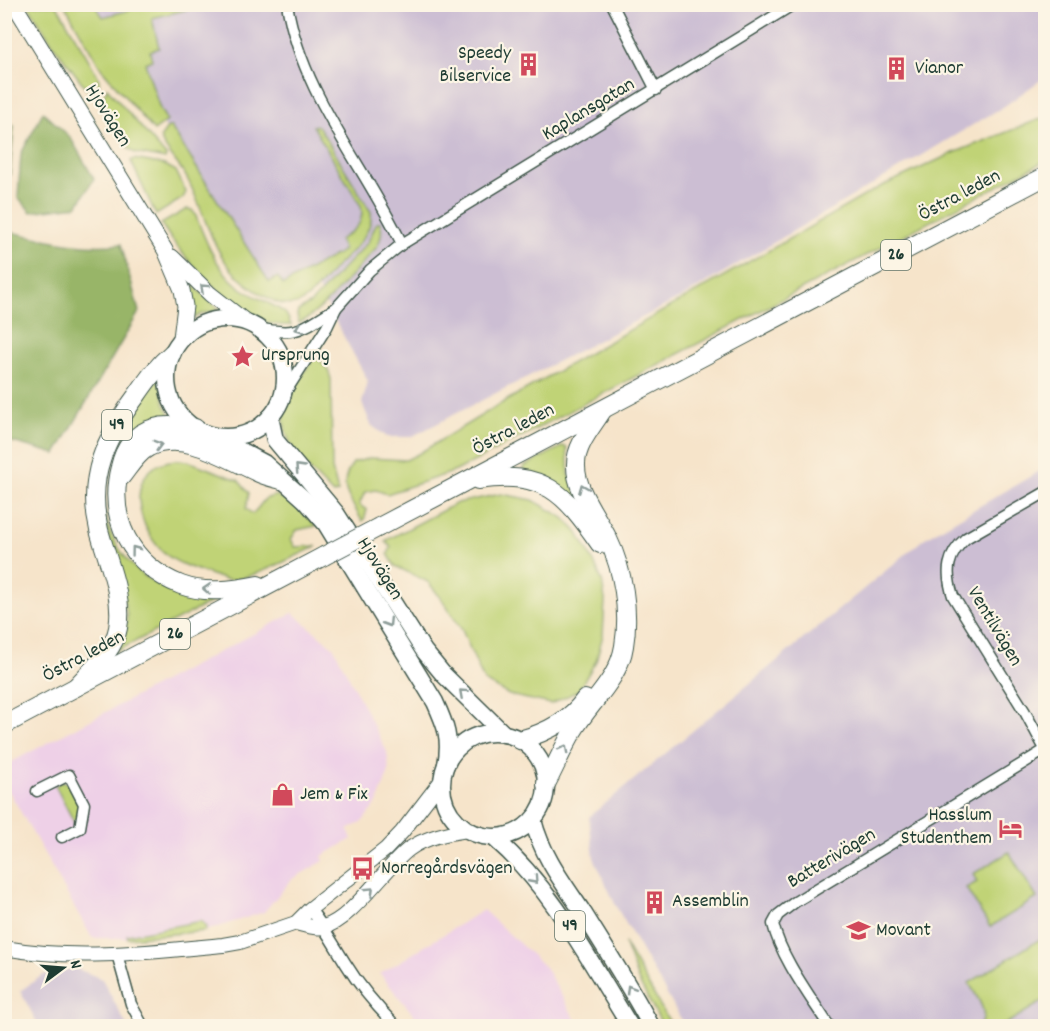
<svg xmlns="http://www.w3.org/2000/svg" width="1050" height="1031" font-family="Dekko,sans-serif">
<rect width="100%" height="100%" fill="#fcf5e5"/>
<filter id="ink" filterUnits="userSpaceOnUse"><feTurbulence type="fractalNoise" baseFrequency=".0167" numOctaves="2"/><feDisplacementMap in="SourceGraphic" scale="12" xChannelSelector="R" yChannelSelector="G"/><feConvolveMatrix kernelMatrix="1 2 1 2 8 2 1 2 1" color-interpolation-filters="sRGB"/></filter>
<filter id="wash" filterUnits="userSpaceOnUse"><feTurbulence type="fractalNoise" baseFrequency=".008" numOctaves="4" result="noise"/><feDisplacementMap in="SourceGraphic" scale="24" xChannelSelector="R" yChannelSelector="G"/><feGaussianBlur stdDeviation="1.35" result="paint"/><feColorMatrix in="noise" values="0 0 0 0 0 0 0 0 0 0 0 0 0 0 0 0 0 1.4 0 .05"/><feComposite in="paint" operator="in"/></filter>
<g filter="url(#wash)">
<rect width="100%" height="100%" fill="#f6e4ca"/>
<g fill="#eed0e7">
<polygon points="293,613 334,648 387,752 389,771 377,803 362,822 348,830 352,839 322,856 324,861 292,879 264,912 205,931 128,938 92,938 5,784 4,766"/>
<polygon points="483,910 545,967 579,1026 423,1026 380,974"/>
</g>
<g fill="#ccbed3">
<polygon points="92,5 1045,5 1045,77 1003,107 682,297 411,437 387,437 371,425 362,403 368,381 310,274 274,294 99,25"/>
<polygon points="1045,468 1045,1026 685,1026 617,908 594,858 589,817 925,538"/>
<polygon points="75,968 102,979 127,1026 39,1026 20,991 43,975"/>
</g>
<g fill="#c0d376" stroke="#708855" stroke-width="1.5">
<path d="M28 5H57L98 76C100 85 100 90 93 97L54 46Z"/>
<polygon points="65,5 95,5 103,17 150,5 206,5 152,18 159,48 150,51 152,60 145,63 160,109 167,121 154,131 100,67"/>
<polygon points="107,88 166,156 165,159 135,153 128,148 101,103"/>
<path d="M1045 117V161L456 471 387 494 376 490 365 492 359 505 367 510 364 520 362 521C350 498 336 487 353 463L370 458 406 460 418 454 502 403 878 188 951 154Z"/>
<path d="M316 125 319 127 371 212C374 234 349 254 335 268 325 279 315 293 303 301 292 308 279 304 268 298 212 268 213 230 188 180 181 165 166 153 160 138L168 127H171L269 282 278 277 283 285 344 250 339 240C353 231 365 225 361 206L313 126Z"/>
<polygon points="134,159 165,165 176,171 186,192 183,198 156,215 131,161"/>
<path d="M187 209 192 210 195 214C205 239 215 267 237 285 251 297 271 302 285 313 288 316 289 321 291 325 245 331 184 259 161 224Z"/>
<path d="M380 222C383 232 381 239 377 247 358 267 322 313 299 323L297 315 298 311 311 303 368 242 376 224Z"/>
<polygon points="183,276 220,310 201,314 193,319 193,305"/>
<path d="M314 357C324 362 328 368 331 379L332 469 338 492 333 494C312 471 275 442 286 407 292 389 305 372 314 357Z"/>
<path d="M159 377 165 405 172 417C152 417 137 424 124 439 85 481 104 550 149 579 170 594 194 598 219 598L117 651 126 628 127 615C116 557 86 498 114 441 126 417 144 397 159 377Z"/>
<polygon points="563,446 567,448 569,474 582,502 523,470 523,467"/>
<path d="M176 460 188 461 238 480 249 493 246 509 253 514 265 499 276 495 297 506 316 526 297 530 291 539 295 547 317 546C293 557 257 577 231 580 224 580 215 576 209 574 194 569 175 563 163 552 134 524 124 465 176 460Z"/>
<polygon points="501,494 533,500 564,518 577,532 594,562 602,581 605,600 603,635 596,661 578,691 551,704 509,695 484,681 462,630 441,598 428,582 395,566 388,554 391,547 385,541 457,503"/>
<polygon points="63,781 70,784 81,807 76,826 55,785"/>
<polygon points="1009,852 1037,898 990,927 966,888 977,882 973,874"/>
<polygon points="201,921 206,926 205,931 128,938 127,935"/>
<path d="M1045 936V1000L1002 1026H979C991 1014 976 996 969 983Z"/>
<polygon points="624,943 672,1026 663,1026 639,982"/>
</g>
<g fill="#98b567" stroke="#5c794e" stroke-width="1.5">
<polygon points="43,112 70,137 94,179 77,206 31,212 18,197 21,154"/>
<polygon points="5,123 14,125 10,174 5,181"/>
<path d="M5 231C42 238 83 250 121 244L139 312 56 454 5 440Z"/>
</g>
</g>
<g filter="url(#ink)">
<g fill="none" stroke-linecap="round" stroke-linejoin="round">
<defs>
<g id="minor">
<path d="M287 4C302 95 363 163 402 244"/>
<polyline points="612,4 656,90"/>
<path d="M258 328C299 337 302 328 336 308"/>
<polyline points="281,399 327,327 336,308 370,270 402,244 794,4"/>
<path d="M1046 492 966 538C947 555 945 572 953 596L1025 712 1046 751"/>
<polyline points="37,791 69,775 84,804 80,828 62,837"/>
<path d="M310 909C325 928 334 945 346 964 360 987 378 1008 396 1026"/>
<polyline points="117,954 131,1004 143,1026"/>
<path d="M829 1026C810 996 781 958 773 924L778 915 795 902 1045 750"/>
</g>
<g id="tertiary">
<path d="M296 923C304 925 315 929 323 927 351 921 386 866 409 849 426 837 447 833 467 830"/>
<path d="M4 948C77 961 150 952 223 945L240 942 296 923 310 909 386 849 402 832 442 780"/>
</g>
<g id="secondary">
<polyline points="14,4 165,250 182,290 185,306 181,338"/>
<polyline points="172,257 210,294 246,322"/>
</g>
<g id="primary">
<circle cx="226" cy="378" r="59"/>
<polyline points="270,417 275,440 336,513 424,651 443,674 504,734"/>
<path d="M215 437 264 463 305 500 326 524 435 702C446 726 451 738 446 765"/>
<circle cx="494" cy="785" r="52"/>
<path d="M533 820C542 856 564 884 584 914 607 951 631 988 651 1026"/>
<path d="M494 838C553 889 589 960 630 1026"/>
</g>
<g id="trunk">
<path d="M195 428C181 427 167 424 154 428 134 433 124 449 120 467 107 518 130 565 181 585 205 594 233 590 258 585"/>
<path d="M121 477C129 467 137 453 149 447 185 430 227 459 259 473 266 476 274 478 281 480"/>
<path d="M478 480C544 470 564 492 600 544"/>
<polyline points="379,527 1046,176"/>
<path d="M76 687C91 670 114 651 118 628 124 595 107 561 99 530 86 476 106 437 137 395 148 379 158 365 172 353"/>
<polyline points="4,725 324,556"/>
<path d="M520 740C545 733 570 721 585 699"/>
<path d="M546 784C555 767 563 748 573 731 589 703 619 680 624 646 630 611 623 570 608 539 597 516 575 490 576 464 576 445 592 427 602 411"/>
</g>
</defs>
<use href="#minor" stroke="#3f564a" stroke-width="13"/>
<use href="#tertiary" stroke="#3f564a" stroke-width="16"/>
<use href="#secondary" stroke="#3f564a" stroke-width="17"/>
<use href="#primary" stroke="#3f564a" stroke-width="19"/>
<use href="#trunk" stroke="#3f564a" stroke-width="20"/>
<use href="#minor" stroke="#fff" stroke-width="10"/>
<use href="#tertiary" stroke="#fff" stroke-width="14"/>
<use href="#secondary" stroke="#fff" stroke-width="15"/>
<use href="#primary" stroke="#fff" stroke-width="16"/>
<use href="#trunk" stroke="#fff" stroke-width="18"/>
<defs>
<polyline id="trunk-bridge" points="324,556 379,527"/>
</defs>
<use href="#trunk-bridge" stroke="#3f564a" stroke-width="20" stroke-linecap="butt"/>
<use href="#trunk-bridge" stroke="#fff" stroke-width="18"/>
</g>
<defs><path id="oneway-chevron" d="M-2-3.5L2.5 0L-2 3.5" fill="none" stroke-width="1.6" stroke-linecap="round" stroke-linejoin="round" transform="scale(1.5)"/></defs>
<g stroke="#8f9e9a">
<use href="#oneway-chevron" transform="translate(204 288) rotate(-138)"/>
<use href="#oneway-chevron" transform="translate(299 328) rotate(159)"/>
<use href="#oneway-chevron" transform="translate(158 445) rotate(-16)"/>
<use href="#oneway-chevron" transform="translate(299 468) rotate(-134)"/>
<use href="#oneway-chevron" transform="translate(583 488) rotate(-112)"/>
<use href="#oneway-chevron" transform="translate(135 550) rotate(-127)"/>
<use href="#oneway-chevron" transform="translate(207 589) rotate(-176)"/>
<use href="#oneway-chevron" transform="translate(388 623) rotate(58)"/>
<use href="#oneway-chevron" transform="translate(463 693) rotate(-138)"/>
<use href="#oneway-chevron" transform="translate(564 749) rotate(-63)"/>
<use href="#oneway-chevron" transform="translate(534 880) rotate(48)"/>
<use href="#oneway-chevron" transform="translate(370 891) rotate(-44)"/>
<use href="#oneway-chevron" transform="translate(630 989) rotate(-121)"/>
</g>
</g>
<defs>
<symbol id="building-bare" viewBox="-9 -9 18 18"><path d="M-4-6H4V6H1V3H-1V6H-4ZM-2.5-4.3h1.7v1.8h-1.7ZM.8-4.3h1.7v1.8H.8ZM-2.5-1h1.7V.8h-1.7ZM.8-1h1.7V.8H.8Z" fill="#d1495b" stroke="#fcf5e5" stroke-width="2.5" paint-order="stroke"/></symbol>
<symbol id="sight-bare" viewBox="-9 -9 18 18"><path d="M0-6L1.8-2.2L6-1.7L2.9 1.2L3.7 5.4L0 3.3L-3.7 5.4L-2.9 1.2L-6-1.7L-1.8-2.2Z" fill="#d1495b" stroke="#fcf5e5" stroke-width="2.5" paint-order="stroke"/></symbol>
<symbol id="shop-bare" viewBox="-9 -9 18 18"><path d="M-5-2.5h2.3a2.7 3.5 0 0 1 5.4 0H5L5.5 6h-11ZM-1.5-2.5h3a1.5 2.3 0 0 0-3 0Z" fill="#d1495b" stroke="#fcf5e5" stroke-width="2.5" paint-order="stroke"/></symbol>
<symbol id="hotel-bare" viewBox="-9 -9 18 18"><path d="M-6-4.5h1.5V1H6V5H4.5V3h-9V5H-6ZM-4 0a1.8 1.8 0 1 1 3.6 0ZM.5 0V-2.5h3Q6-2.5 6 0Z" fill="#d1495b" stroke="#fcf5e5" stroke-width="2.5" paint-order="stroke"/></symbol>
<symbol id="bus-bare" viewBox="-9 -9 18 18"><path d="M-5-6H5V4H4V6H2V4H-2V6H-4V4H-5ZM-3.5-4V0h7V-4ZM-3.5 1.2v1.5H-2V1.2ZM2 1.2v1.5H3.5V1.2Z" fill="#d1495b" stroke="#fcf5e5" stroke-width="2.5" paint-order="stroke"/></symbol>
<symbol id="school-bare" viewBox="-9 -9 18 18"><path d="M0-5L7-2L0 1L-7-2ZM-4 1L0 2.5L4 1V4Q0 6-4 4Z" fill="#d1495b" stroke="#fcf5e5" stroke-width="2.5" paint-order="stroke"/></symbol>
</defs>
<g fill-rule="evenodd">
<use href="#building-bare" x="512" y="48" width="33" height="33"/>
<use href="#building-bare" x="880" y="52" width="33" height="33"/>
<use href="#sight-bare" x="226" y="340" width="33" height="33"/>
<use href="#shop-bare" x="266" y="778" width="33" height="33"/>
<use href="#hotel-bare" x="994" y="812" width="33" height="33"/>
<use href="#bus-bare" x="346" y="852" width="33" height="33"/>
<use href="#building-bare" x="638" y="886" width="33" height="33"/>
<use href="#school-bare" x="842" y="914" width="33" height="33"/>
</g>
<g text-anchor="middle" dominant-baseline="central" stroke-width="4.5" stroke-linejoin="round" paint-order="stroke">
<g fill="#fcf5e5" stroke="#617469" stroke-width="1.5">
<rect x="881" y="240" width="30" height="30" rx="4.5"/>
<rect x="102" y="410" width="30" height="30" rx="4.5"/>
<rect x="160" y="619" width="30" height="30" rx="4.5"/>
<rect x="555" y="911" width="30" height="30" rx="4.5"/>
</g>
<g font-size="18" font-weight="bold" fill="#1f3d34">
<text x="896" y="255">26</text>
<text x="117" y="425">49</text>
<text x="175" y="634">26</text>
<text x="570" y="926">49</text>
</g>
<g font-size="20" fill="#1f3d34" stroke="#fcf5e5" text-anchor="start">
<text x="511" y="54" text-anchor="end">Speedy<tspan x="511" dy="23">Bilservice</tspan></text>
<text x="915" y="69">Vianor</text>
<text x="261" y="356">Ursprung</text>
<text x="300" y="795">Jem &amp; Fix</text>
<text x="992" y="816" text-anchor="end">Hasslum<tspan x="992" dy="23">Studenthem</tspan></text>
<text x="381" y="869">Norregårdsvägen</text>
<text x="672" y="902">Assemblin</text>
<text x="876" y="931">Movant</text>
</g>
<g font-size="20" fill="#1f3d34" stroke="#fcf5e5">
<text transform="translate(589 110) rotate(-31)">Kaplansgatan</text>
<text transform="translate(107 116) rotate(58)">Hjovägen</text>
<text transform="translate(960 196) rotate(-28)">Östra leden</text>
<text transform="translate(514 430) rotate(-28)">Östra leden</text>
<text transform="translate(379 569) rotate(58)">Hjovägen</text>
<text transform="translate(994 627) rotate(59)">Ventilvägen</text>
<text transform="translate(84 657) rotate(-28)">Östra leden</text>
<text transform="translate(832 859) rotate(-31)">Batterivägen</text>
</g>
</g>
<rect width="1050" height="1031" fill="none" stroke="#fcf5e5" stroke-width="24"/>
<g transform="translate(63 968) rotate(74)" stroke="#fcf5e5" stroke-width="4.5" paint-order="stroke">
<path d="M0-4.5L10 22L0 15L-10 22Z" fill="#1f3d34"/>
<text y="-9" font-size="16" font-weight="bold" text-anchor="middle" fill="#1f3d34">N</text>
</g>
</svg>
